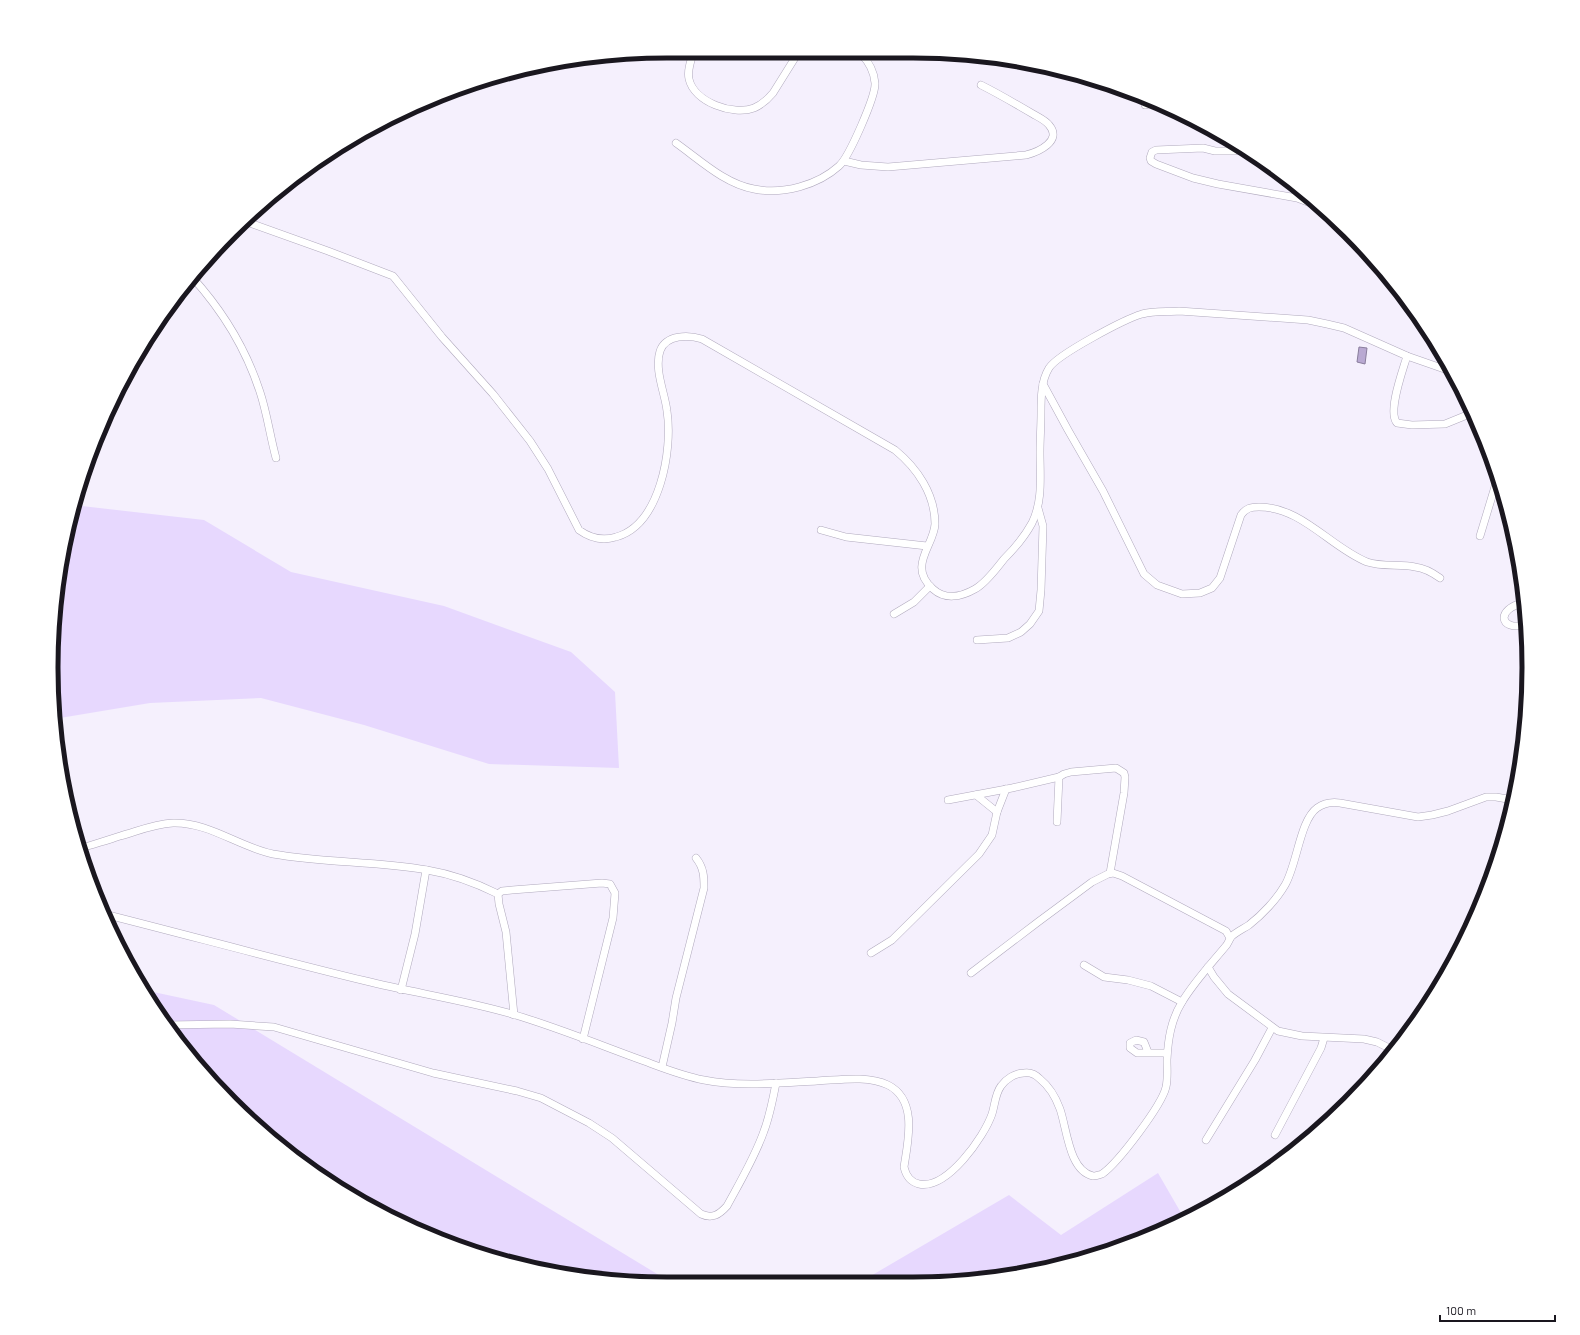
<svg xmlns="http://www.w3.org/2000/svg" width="1580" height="1335" font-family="Barlow,sans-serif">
<rect width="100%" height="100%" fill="#f5f0fd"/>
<g fill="#e7d8fe">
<polygon points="73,505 204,520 291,572 444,606 571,652 615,692 619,768 489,764 364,725 261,698 150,703 54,719 51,668 56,587"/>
<polygon points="144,990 214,1005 672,1283 627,1283 547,1272 470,1251 359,1202 261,1131 204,1074 155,1010"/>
<polygon points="1158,1173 1184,1218 1148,1237 1033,1272 913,1284 857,1284 1009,1195 1061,1235"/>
</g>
<polygon fill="#b9a9d2" stroke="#897d9c" points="1359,347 1367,348 1365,364 1357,362"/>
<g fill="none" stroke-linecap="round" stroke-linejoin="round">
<defs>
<g id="minor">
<path d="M694 51C691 60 687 70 689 79 694 102 733 116 754 108 761 105 768 99 773 93L798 53"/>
<polyline points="1145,105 1153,103"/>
<path d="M676 143C700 160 725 184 754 189 783 195 818 185 839 166 849 157 876 96 875 83 874 71 869 62 861 54"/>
<polyline points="1241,149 1235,151 1215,151 1203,148 1156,150 1152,152 1150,158 1151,161 1156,164 1193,178 1218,184 1297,198 1321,207"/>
<path d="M844 161 861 165 888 167 1026 155C1038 152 1063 141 1049 125 1045 120 1038 117 1033 114 1016 104 999 94 981 85"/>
<polyline points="269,198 286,187 292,180"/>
<path d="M244 221 328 251 393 276 442 337 493 394 530 441 548 469 579 530C590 538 603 541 616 537 660 525 673 450 667 411 665 393 654 370 660 351 666 334 689 335 702 339L895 450C917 468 935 494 935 524 934 546 907 566 933 589 945 600 961 597 975 589 986 583 996 569 1004 559 1014 549 1025 536 1032 523 1043 501 1040 476 1040 452 1040 439 1041 426 1041 413 1041 398 1041 381 1049 368 1058 354 1125 319 1142 314 1154 311 1167 312 1179 311L1308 320 1327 324 1344 328 1407 356 1450 371"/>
<path d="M192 277C222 310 246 349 260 392 267 413 270 436 276 458"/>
<path d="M1407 356C1403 370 1387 412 1397 423L1412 425 1445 424 1472 413"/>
<path d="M1043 384 1068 430 1103 491 1144 574 1157 585 1182 594 1200 593 1212 588 1220 578 1241 515C1246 508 1251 507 1259 507 1302 507 1330 547 1367 562 1382 567 1400 564 1415 567 1425 568 1433 573 1440 578"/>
<polyline points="821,530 846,537 927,546"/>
<polyline points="1480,536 1497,480"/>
<path d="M1523 603C1496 609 1499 631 1525 625"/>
<polyline points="894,614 914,602 930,586"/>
<polyline points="977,640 1008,638 1021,632 1030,624 1039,611 1041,590 1043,526 1038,508"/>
<polyline points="976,795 997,812"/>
<polyline points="948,800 1012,788 1059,777"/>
<polyline points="1057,822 1059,777 1064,774 1071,772 1116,768 1124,773 1125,777 1124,793 1110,873"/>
<path d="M79 849C93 844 106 841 120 836 138 831 154 824 173 823 209 822 239 847 273 854 324 863 376 861 427 870 451 874 476 883 498 894"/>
<path d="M104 914C191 936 279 960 366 981 415 993 464 1000 512 1014 556 1027 600 1045 644 1061 663 1068 683 1076 704 1080 738 1087 781 1083 817 1081 839 1080 867 1075 888 1085 918 1100 908 1141 904 1167 906 1176 910 1182 919 1184 947 1190 984 1137 992 1114 995 1105 995 1094 1001 1086 1006 1079 1015 1073 1024 1073 1030 1072 1036 1075 1040 1079 1050 1087 1056 1098 1060 1109 1067 1129 1069 1171 1093 1176 1096 1176 1099 1175 1102 1174 1118 1163 1162 1105 1166 1087 1168 1078 1167 1069 1167 1060 1168 1039 1171 1020 1182 1002 1194 982 1210 965 1225 947 1228 944 1229 940 1231 937 1236 932 1243 929 1249 925 1262 915 1277 899 1285 885 1297 865 1300 820 1317 808 1324 803 1333 802 1340 803L1418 817 1432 815 1448 811 1486 797H1496L1513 800"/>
<polyline points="871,953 892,940 979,854 992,835 997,812 1006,789"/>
<polyline points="1084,965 1104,977 1128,980 1151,986 1182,1002"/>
<polyline points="1208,967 1214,977 1228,994 1278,1031 1302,1036 1364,1039 1377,1042 1393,1050"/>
<polyline points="971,973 1038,922 1092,882 1108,874 1113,873 1122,876 1226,931 1230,938"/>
<polyline points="401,990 415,934 426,870"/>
<polyline points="514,1015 506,932 499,904 498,894 502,891 512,890 602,883 610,884 615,893 613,918 583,1039"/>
<path d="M167 1025 230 1024 274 1027 433 1073 517 1091 541 1098 589 1123 612 1138 701 1214C712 1219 719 1215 727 1206 740 1182 755 1157 764 1131 770 1115 773 1099 776 1083"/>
<polyline points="1148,1052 1144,1042 1136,1040 1130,1043 1130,1048 1137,1053 1167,1053"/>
<path d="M662 1067 672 1023 676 998 704 888C704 877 704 868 696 858"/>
<polyline points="1275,1135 1321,1048 1324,1038"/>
<polyline points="1206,1140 1255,1060 1272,1028"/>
</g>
</defs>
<use href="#minor" stroke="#b0a9bd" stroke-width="8"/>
<use href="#minor" stroke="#fff" stroke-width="7"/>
</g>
<path d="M0 0H1580V1335H0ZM667 58H913A609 609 0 0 1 1522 667V668A609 609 0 0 1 913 1277H667A609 609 0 0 1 58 668V667A609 609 0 0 1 667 58Z" fill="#fff" fill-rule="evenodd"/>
<path fill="none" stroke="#1a171f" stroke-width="5" d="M667 58H913A609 609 0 0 1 1522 667V668A609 609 0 0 1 913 1277H667A609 609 0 0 1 58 668V667A609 609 0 0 1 667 58Z"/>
<path d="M1440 1315v6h115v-6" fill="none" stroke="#1a171f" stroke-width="2"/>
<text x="1446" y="1315" font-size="12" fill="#1a171f" stroke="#ffffff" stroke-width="3" paint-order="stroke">100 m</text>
</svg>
